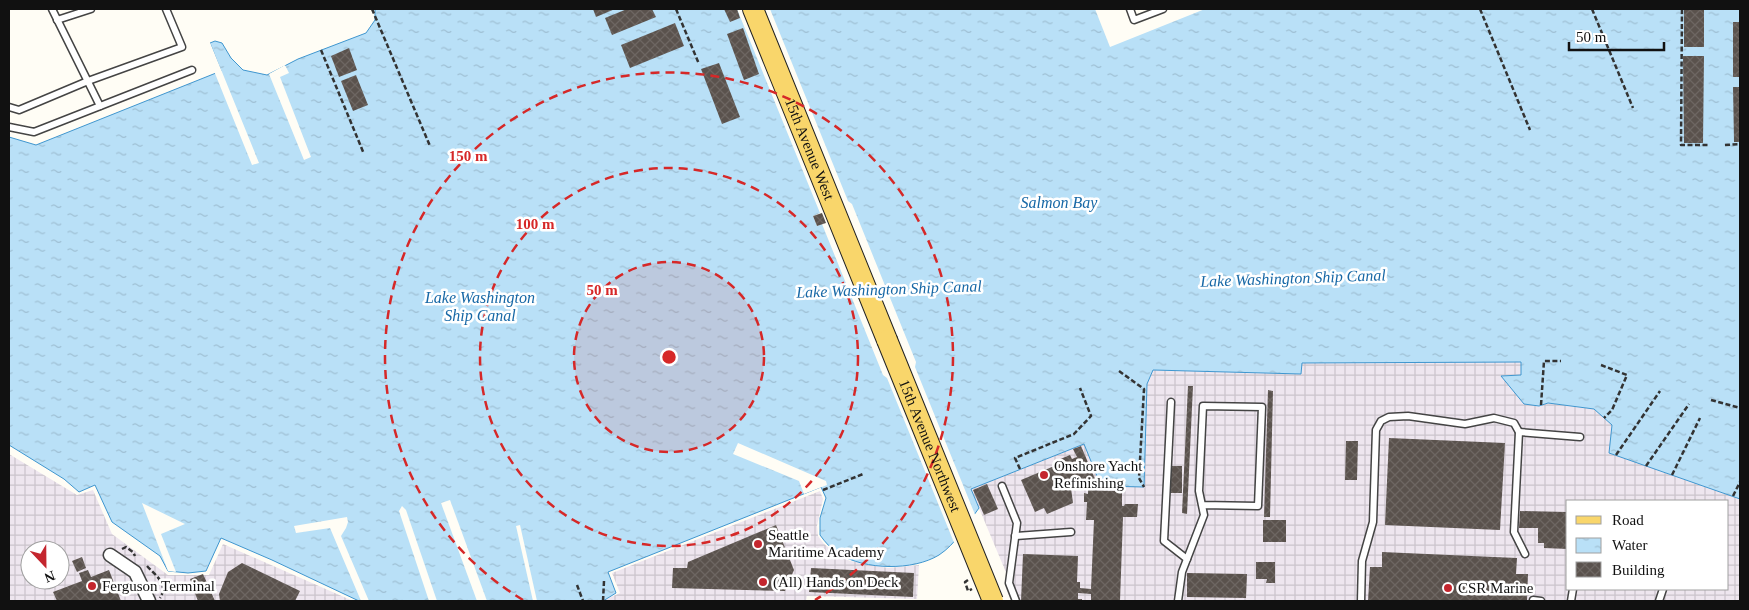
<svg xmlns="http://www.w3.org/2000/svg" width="1749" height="610" font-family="Georgia,serif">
<defs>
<pattern id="industrial-grid" width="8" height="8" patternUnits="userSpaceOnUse" patternTransform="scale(1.25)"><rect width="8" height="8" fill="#eee6ef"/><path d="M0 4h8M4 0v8" fill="none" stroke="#cbc4cc"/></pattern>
<pattern id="water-ripples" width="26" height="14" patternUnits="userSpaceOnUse" patternTransform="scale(1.25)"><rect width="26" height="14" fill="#b9e0f7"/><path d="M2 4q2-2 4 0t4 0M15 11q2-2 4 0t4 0" fill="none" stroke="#9ebfd3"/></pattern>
<pattern id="building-cross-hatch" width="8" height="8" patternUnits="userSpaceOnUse" patternTransform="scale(1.25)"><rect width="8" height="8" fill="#5a524d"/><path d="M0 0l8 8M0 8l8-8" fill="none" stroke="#6d6662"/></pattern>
</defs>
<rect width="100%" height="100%" fill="#fffdf5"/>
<g fill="url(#industrial-grid)" fill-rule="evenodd">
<path d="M1522 361 1521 375 1501 376 1548 403 1594 409 1612 425 1609 453 1740 499V601H1018L971 489 1084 444 1143 487 1147 384 1153 370 1301 374V363ZM1568 501H1728V589H1568Z"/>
<path d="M9 454 77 495 93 490 112 534 168 575H209L223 544 353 601H9ZM30 550H60V580H30Z"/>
<polygon points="820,491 823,499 817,526 818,536 824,544 839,556 850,561 888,568 919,565 917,599 807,596 806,601 602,601 620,593 612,573"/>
</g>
<path fill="url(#water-ripples)" stroke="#3f96cf" d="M375 9H1740V499L1609 453 1612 425 1594 409 1548 403 1539 406 1524 404 1501 376 1521 375V362L1302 363 1301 374 1153 370 1147 384 1144 487 1101 486 1084 444 971 489 979 508C967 524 956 544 939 555 913 571 865 570 839 554 831 549 825 542 820 535V518L826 498 821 487 608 572 616 593 603 601H359L272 560 221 538 206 571 188 573 168 571 160 556 112 522 95 485 79 492 64 479 9 445V137L36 145 221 71 210 43 215 41 222 43 231 58 243 70 267 75 298 59 366 33 375 20Z"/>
<g fill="#fffdf5">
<polygon points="737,9 770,9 848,201 852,204 916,362 915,367 976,517 955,545 887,378 883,375 822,224 817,226 813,216 820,213"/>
<polygon points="1095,9 1205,9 1110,47"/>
<polygon points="209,40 259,163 252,165 214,71 218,69 207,43"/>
<polygon points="285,65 289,73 280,77 311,157 304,160 269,74"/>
<polygon points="738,443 826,481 827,485 804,494 799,481 733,454"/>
<polygon points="450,500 487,601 477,601 441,503"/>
<polygon points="142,503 185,524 161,534 176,572 168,571"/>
<polygon points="402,506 406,510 437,601 429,601 399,511"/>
<polygon points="347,517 348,522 346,528 341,536 369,601 361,601 330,528 296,533 294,526"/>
<polygon points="520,525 537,601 533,601 516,526"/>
</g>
<g fill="url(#building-cross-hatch)">
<polygon points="593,9 615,9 596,17"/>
<polygon points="627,9 652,9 656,17 612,35 605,18"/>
<polygon points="724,9 737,9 740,18 730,22"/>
<rect x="1684" y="9" width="20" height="38"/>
<rect x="1733" y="22" width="7" height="55"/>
<polygon points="675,23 684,46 630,68 621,45"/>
<polygon points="743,28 759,74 744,80 727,34"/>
<polygon points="349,48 357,70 339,77 331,56"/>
<polygon points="1683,56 1704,56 1703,143 1684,143"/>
<polygon points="719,63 740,117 722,124 701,69"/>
<polygon points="356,75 368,105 353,111 341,81"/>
<polygon points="1733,87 1740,87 1740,142 1734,142"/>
<polygon points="822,213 826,223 817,226 813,216"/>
<polygon points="1188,386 1193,386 1187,514 1182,513"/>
<polygon points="1268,390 1273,391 1270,517 1264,517"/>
<polygon points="1389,438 1505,443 1500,530 1385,525"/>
<polygon points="1346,441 1358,441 1357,480 1345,480"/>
<polygon points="1081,446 1095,479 1077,488 1076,486 1071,488 1073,503 1047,514 1044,508 1035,512 1021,480 1059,464 1058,460 1070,455 1072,459 1077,457 1073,449"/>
<polygon points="1171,466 1182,466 1182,493 1170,493"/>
<polygon points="987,484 998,509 984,515 973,490"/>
<polygon points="1088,490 1122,491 1122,506 1124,506 1125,504 1138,504 1137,517 1123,517 1120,601 1091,601 1091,594 1078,593 1078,599 1082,599 1082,601 1021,601 1023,554 1078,556 1077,582 1080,582 1080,588 1091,589 1094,520 1086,520 1087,502 1084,502 1084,493 1088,494"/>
<polygon points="1520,511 1567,512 1568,549 1544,548 1544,543 1538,543 1538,528 1519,528"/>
<rect x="1263" y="520" width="23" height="22"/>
<polygon points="776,525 794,570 785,591 672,588 673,568 687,568 688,562"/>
<polygon points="1382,552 1517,558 1516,574 1528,574 1527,601 1368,601 1370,567 1382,567"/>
<polygon points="82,557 86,568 77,572 72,561"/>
<polygon points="1256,562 1275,562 1275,583 1266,583 1267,579 1256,579"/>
<polygon points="242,563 300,591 295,601 220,601 219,594 228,572"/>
<polygon points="811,568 914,573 913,597 809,592"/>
<polygon points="88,570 91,577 109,570 121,601 57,601 53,592 82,581 79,573"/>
<polygon points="1187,573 1247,574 1246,598 1187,597"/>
<polygon points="203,574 215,601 198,601 194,591 191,592 189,587 192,585 190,579"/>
</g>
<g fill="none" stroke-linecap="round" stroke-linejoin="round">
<defs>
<g id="service">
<polyline points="52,9 100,106"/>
<polyline points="1130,9 1134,20 1163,9"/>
<polyline points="57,20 91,9"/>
<polyline points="9,107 19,110 88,81 182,47 166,9"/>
<polyline points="9,127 34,132 192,70"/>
<polyline points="1171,402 1164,541 1187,559"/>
<polyline points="1519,432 1580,437"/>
<polyline points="1002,486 1017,523 1009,583 1016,601"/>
<polyline points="1015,536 1071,532"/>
<polyline points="1533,600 1541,601"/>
<polyline points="1178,601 1182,572 1204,515 1199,491 1203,406 1262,407 1258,506 1202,505"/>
<polyline points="1361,601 1362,561 1373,522 1376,430 1381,421 1389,417 1408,416 1465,424 1494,418 1514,423 1519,432 1514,532 1525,554"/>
<polyline points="1571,601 1573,589"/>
<polyline points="1659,601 1663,589"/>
</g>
<polyline id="minor" points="110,555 135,572 149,601"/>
<g id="primary">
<path id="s1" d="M753 9 887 340"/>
</g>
</defs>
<use href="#service" stroke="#444" stroke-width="9"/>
<use href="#minor" stroke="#444" stroke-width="15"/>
<use href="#primary" stroke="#222" stroke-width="22"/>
<g stroke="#333" stroke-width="2.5" stroke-dasharray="5 2.5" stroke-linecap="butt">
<polyline points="372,9 430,146"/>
<polyline points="676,9 699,64"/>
<polyline points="1480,9 1530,130"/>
<polyline points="1592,9 1633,108"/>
<polyline points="1682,9 1681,145 1708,145"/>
<polyline points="321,50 364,154"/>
<polyline points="1725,145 1740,144"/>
<polyline points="1601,365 1627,375 1612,410 1604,418"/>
<polyline points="1119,371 1144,389 1139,478 1144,487"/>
<polyline points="1711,400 1740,408"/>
<polyline points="1541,405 1544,361 1561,361"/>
<polyline points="1616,455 1660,391"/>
<polyline points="1646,466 1689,404"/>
<polyline points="1020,469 1015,458 1074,434 1091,416 1080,388"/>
<polyline points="1672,475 1700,418"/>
<polyline points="823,490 863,474"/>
<polyline points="1733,496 1740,482"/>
<polyline points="122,549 126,547 133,552 135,556"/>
<path d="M147 566C156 576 169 584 160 598"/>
<polyline points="968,580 965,582 968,591 972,589"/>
<polyline points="789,582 800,583"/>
<polyline points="577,585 583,601"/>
<polyline points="603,601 604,581"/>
</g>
<use href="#service" stroke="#fff" stroke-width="6"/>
<use href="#minor" stroke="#fff" stroke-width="12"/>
<use href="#primary" stroke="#f9d66b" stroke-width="20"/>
<defs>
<g id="primary-bridge">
<path id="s2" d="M887 340 993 601"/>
</g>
</defs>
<use href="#primary-bridge" stroke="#222" stroke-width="22" stroke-linecap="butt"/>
<use href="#primary-bridge" stroke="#f9d66b" stroke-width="20"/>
</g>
<circle cx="669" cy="357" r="95" fill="#d62828" fill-opacity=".12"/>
<g fill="none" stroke="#d62828" stroke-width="2.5" stroke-dasharray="9 6">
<circle cx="669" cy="357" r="95"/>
<circle cx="669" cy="357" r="189"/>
<path d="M523 600A284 284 0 1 1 815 600"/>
</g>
<g fill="#c4262e" stroke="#fff" stroke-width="2">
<circle cx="1044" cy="475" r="5"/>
<circle cx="758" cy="544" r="5"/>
<circle cx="763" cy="582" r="5"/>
<circle cx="92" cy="586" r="5"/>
<circle cx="1448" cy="588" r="5"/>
</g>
<g text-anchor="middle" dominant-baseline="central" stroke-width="5" stroke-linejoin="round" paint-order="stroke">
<g font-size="15" fill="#111" stroke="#fff">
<text stroke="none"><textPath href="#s1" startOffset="151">15th Avenue West</textPath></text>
<text stroke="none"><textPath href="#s2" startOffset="114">15th Avenue Northwest</textPath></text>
</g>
<g font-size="15" fill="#111" stroke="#fff" text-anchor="start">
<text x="1054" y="466">Onshore Yacht<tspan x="1054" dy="17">Refinishing</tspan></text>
<text x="768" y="535">Seattle<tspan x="768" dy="17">Maritime Academy</tspan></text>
<text x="773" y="582">(All) Hands on Deck</text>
<text x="102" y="586">Ferguson Terminal</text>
<text x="1458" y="588">CSR Marine</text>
</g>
<g font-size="16" font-style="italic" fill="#1768a6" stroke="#fff">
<text x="1059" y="202">Salmon Bay</text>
<text transform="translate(1293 278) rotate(-2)">Lake Washington Ship Canal</text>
<text transform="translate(889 289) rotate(-2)">Lake Washington Ship Canal</text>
<text x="480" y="297">Lake Washington<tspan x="480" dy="18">Ship Canal</tspan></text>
</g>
</g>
<circle cx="669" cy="357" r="8" fill="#d62828" stroke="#fff" stroke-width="2.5"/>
<g font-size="15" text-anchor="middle" font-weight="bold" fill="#d62828" stroke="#fff" stroke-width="5" stroke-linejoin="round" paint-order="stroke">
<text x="468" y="161">150 m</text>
<text x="535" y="229">100 m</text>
<text x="602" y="295">50 m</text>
</g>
<rect width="1749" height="610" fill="none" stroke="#111111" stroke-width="20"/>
<rect x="1566" y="500" width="162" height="90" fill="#ffffff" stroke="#a0a0a0"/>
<rect x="1576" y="516" width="25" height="8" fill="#f9d66b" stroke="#a0a0a0"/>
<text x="1612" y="525" font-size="15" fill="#111111">Road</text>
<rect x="1576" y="538" width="25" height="15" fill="url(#water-ripples)" stroke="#a0a0a0"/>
<text x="1612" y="550" font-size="15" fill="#111111">Water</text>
<rect x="1576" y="562" width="25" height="15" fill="url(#building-cross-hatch)" stroke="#a0a0a0"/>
<text x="1612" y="575" font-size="15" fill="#111111">Building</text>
<g transform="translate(45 565) rotate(158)"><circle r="24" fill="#ffffff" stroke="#a0a0a0"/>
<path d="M0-4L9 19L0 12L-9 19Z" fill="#c4262e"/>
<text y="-8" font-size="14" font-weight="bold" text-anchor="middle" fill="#111111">N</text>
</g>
<path d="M1569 42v8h95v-8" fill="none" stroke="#111111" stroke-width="2.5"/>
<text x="1576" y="42" font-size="15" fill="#111111" stroke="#ffffff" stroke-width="4" paint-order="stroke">50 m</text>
</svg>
